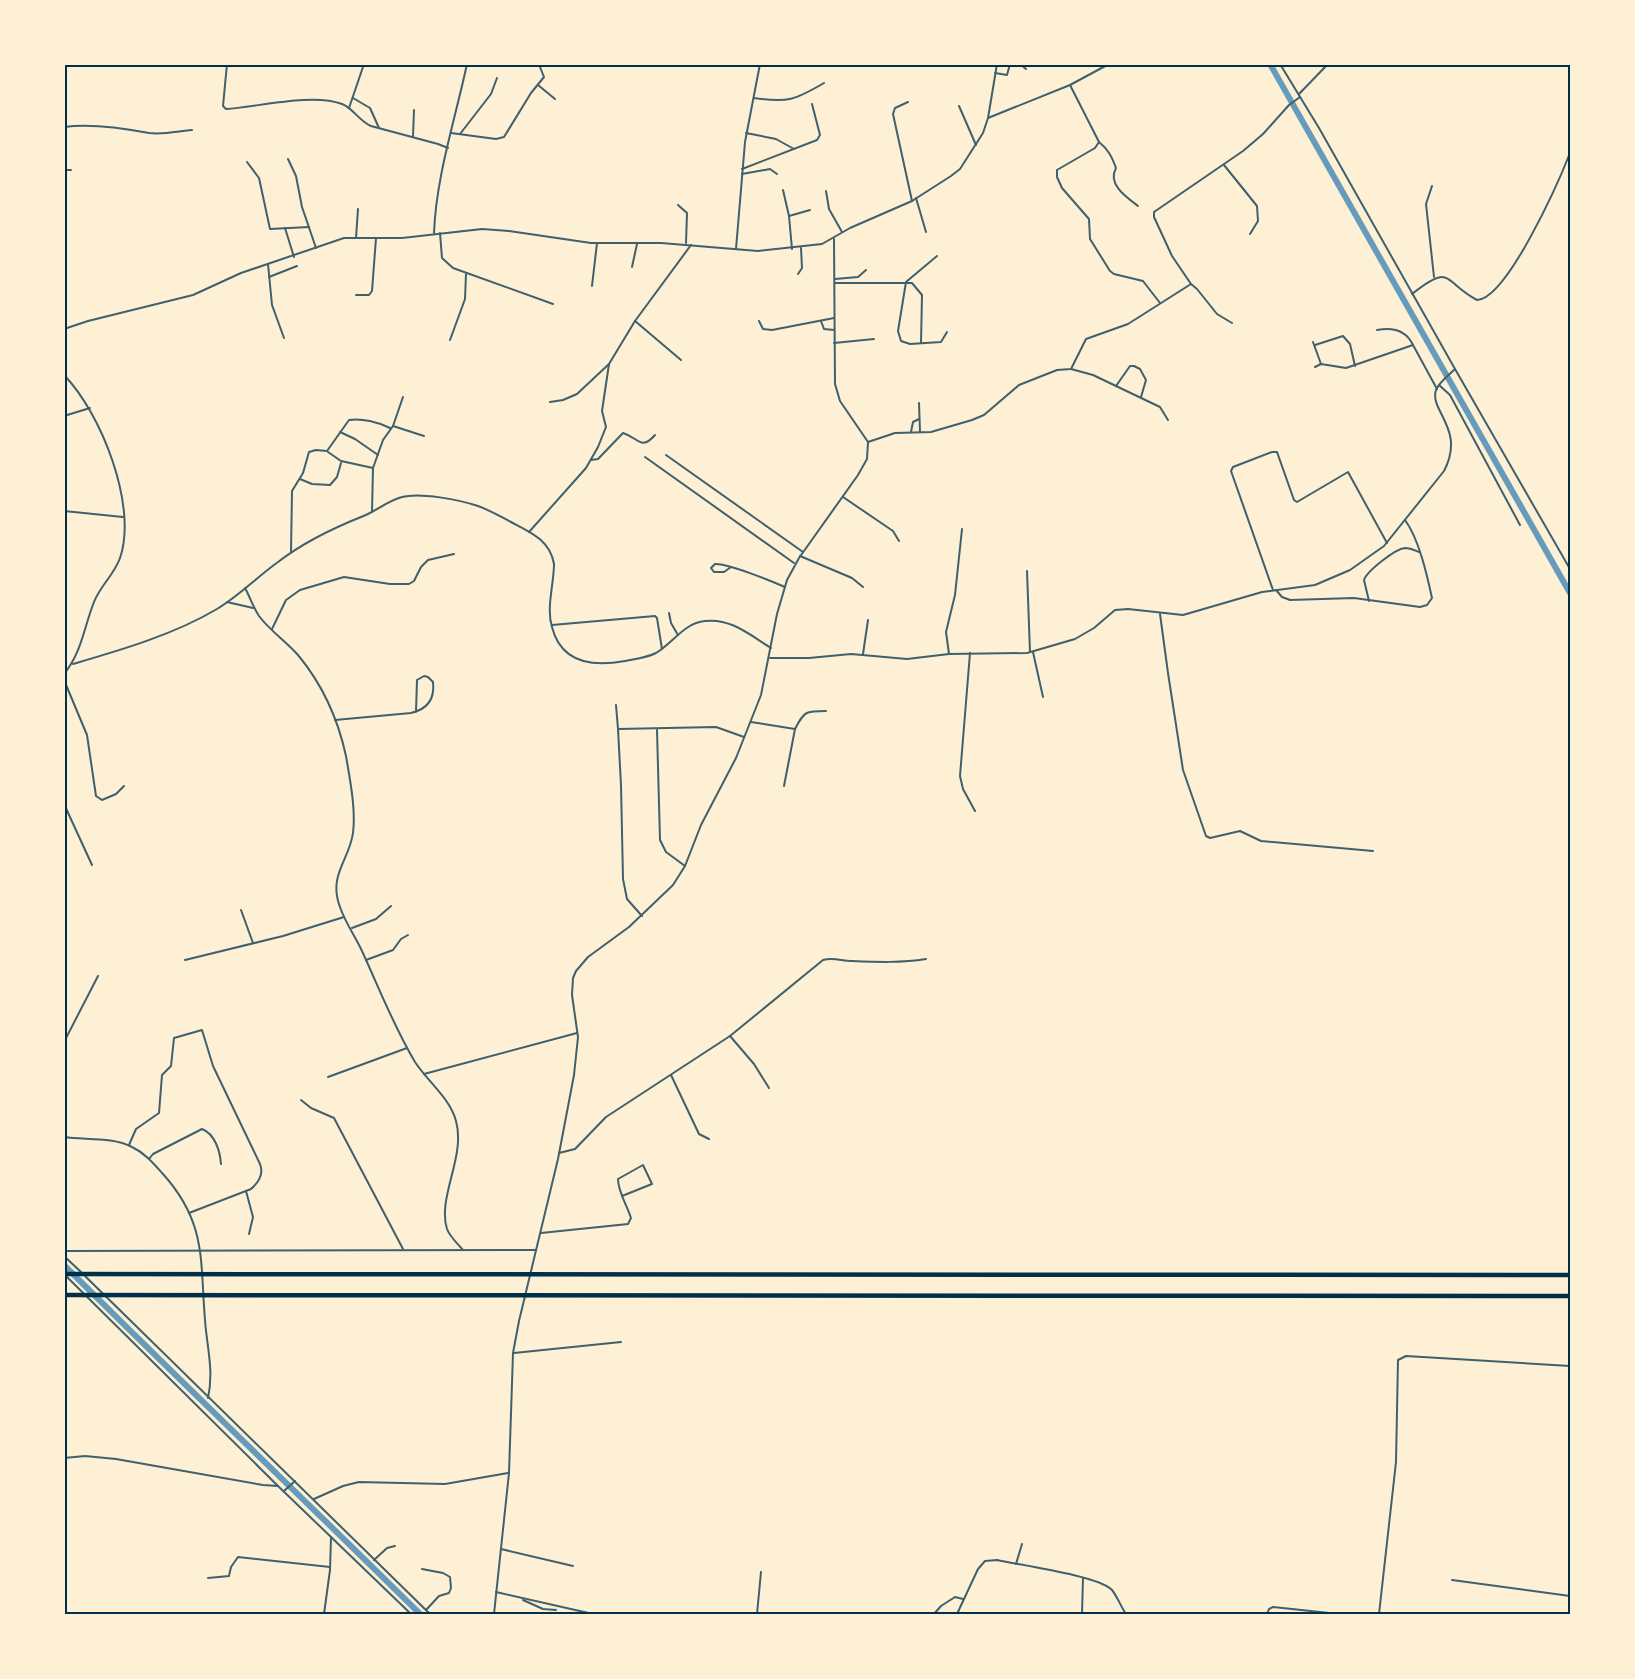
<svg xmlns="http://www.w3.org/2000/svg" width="1635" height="1679" font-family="Mulish,sans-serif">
<rect width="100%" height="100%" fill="#fdf0d5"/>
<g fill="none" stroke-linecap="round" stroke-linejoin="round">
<g stroke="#669bbc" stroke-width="6">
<polyline points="1270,64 1570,593"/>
<path d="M64 1265C182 1383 302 1497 420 1614"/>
</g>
<g stroke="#3f606c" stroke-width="2">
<path d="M227 64 223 106 226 109C258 107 312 93 342 104 353 108 359 121 371 126L438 144 448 148"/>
<polyline points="1020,64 1026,69"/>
<polyline points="1280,64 1319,128 1455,369 1570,569"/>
<polyline points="995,73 1007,75 1010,64"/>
<polyline points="538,85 555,99"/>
<polyline points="1070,85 1099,142 1095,148 1057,170 1057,177 1062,188 1089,219 1090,239 1110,271 1114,274 1143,281 1160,303"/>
<polyline points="1299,94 1328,64"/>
<polyline points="353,98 370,108 379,128"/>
<path d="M754 98C788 103 795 100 824 83"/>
<polyline points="908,102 895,108 893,114 912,201"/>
<polyline points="959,106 976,145"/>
<polyline points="349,108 364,64"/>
<polyline points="988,118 1070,85 1109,64"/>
<path d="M64 127C91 123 123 128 149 133 163 135 179 131 192 130"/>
<polyline points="451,133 496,139 504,137 531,93 544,77 540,67"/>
<polyline points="746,133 776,139 794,149"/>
<polyline points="460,134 491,94 497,78"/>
<polyline points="413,137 414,110"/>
<path d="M1099 142C1108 149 1112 157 1116 168 1107 184 1126 197 1138 206"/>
<polyline points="288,159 296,176 302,207 316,248"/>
<polyline points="247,162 259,178 270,229 309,227"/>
<polyline points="1224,165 1257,206 1258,221 1250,234"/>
<polyline points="742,169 817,140 820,135 812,104"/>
<polyline points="64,170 71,170"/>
<polyline points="742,174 770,169 777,174"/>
<polyline points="1432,186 1426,204 1434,277"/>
<polyline points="783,190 789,216 792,249"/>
<polyline points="826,191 829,209 842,232"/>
<polyline points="916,198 926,232"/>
<polyline points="678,205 687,213 686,243"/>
<polyline points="789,216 810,210"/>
<polyline points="285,228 294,257"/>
<path d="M434 233C436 177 455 120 467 64"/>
<polyline points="440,233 442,258 453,268 553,304"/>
<polyline points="356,238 358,209"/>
<polyline points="736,249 745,142 760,64"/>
<polyline points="937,256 906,282 898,331 901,341 910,344 941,342 947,332"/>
<polyline points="268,264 272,305 284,338"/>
<polyline points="632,267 637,244"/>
<polyline points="798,274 802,268 801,248"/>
<polyline points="269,277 297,266"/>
<polyline points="835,279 858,277 866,270"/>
<polyline points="835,283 912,283 922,295 921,343"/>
<polyline points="592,286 597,243"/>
<path d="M1412 294C1452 262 1443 282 1477 300 1507 299 1559 181 1570 153"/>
<polyline points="356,295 369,295 372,291 376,238"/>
<polyline points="635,321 681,360"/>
<polyline points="759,321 763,329 772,330 834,318"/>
<polyline points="821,321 824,329 834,330"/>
<polyline points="1232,323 1217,314 1197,289 1191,284 1172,256 1154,217 1154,212 1243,151 1263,134 1289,105 1300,97"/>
<polyline points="64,329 88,321 193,295 241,273 344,238 402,238 482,229 509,231 591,243 661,243 758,251 822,244 850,228 912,201 951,176 960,169 983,133 988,118 997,64"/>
<path d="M1377 330C1392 327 1406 330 1413 345"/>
<polyline points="450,340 465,299 466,274"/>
<polyline points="1313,342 1321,364"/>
<polyline points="834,343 874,339"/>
<polyline points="1315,345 1343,336 1350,344 1355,366"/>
<polyline points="1315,367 1321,364 1346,368 1413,345 1437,389"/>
<polyline points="1071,369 1093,375 1160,407 1168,420"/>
<path d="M64 375C101 413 138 506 120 558 114 575 100 586 94 602 84 627 82 652 64 674"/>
<polyline points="1439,385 1450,395 1520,525"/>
<polyline points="1116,386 1130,366 1134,366 1140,369 1146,380 1141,397"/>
<polyline points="550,402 563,400 577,394 609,364 635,321 691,245"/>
<polyline points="919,403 920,432"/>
<polyline points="64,416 90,408"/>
<polyline points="393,426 424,436"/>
<polyline points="340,432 355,439 378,455"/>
<polyline points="911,432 913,422 919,419"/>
<polyline points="868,442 895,433 931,432 972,420 984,415 1019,385 1057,370 1071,369 1086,339 1128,324 1191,284"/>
<polyline points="328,452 341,461 373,468 372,512"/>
<polyline points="666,455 803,552"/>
<polyline points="645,457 794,563"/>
<path d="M591 460 598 459 623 433C639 438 641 451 655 435"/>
<polyline points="373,468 383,440 393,426 403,397"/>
<polyline points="300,479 312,484 330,485 337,477 341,463"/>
<polyline points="843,497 893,531 899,541"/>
<polyline points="64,511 123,517"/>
<polyline points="529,532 586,468 598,447 606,427 602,411 609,364"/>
<path d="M291 552 292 491 303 473 309 452 316 450 327 451 349 420C362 418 378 422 390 428"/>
<polyline points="800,556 852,578 863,587"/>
<path d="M731 567 724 572H714L711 568 715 564C727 563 771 581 785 587"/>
<polyline points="1027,571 1030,652"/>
<path d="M245 588C250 597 253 607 259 616 270 631 286 641 298 655 322 684 338 719 346 756 350 780 356 809 353 833 349 861 328 875 340 907 345 922 355 936 362 951 379 988 394 1027 415 1062 428 1082 450 1098 456 1121 466 1157 437 1197 447 1229 450 1237 458 1244 463 1250"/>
<polyline points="1273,590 1231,471 1233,467 1272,452 1277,452 1294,500 1297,502 1348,472 1387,543"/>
<path d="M1276 590 1282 597 1290 600 1354 598 1420 607 1427 605 1432 598C1427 575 1419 539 1405 520"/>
<path d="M1369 601 1364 580C1367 571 1395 549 1405 548 1410 548 1414 550 1419 552"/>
<polyline points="227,602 253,608"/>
<polyline points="669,613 671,623 678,635"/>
<polyline points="1160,614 1168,673 1183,770 1206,836 1210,838 1240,831 1261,841 1373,851"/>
<polyline points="552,625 655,616 657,618 662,649"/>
<polyline points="272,629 286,600 300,590 344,577 390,584 409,584 414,581 421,567 428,560 454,554"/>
<polyline points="1033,652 1043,697"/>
<polyline points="970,653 960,776 963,789 975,811"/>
<polyline points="863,654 868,620"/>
<polyline points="949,654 946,632 955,595 962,529"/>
<path d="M770 658H809L851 654 907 659 949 654 1027 653 1075 639 1094 628 1115 610 1128 609 1183 615 1262 592 1315 585 1350 570 1384 546 1444 471C1466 429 1429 411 1436 390 1439 382 1449 375 1455 369"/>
<path d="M73 664C121 650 173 635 217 609 239 596 257 577 278 562 304 542 331 529 361 517 375 512 387 501 402 497 420 492 460 500 478 506 489 510 500 516 511 522 530 532 550 540 554 564 554 584 546 608 552 627 561 663 593 667 625 661 635 659 646 658 656 653 673 643 684 623 705 621 731 618 750 635 771 648"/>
<polyline points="64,680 87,735 96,796 102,800 116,794 124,786"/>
<polyline points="616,705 618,729"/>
<path d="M335 720 411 713C428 709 435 699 433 682L428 677 424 676 417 680 416 712"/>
<polyline points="751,722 795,729 784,786"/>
<path d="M795 729C804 711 806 711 826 711"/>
<polyline points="657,730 660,840 666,852 685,866"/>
<polyline points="64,804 92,865"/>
<polyline points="241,910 253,943"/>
<polyline points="642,916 627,899 623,879 621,785 618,729 716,727 744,737"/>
<polyline points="352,928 376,919 391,906"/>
<polyline points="185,960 283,936 344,917"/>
<polyline points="366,960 393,950 401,939 408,935"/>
<polyline points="730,1036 754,1064 769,1088"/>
<polyline points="64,1042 98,976"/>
<polyline points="424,1074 577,1033"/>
<polyline points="671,1075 699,1134 709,1139"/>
<polyline points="328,1077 407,1048"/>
<polyline points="301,1100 311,1108 334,1118 403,1249"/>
<path d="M64 1137C86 1140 113 1137 132 1147 145 1153 154 1164 163 1174 207 1223 200 1261 205 1320 207 1348 214 1370 208 1398"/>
<path d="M129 1145 136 1129 159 1113 162 1075 171 1066 174 1038 202 1030 213 1066 260 1164C264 1174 259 1182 251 1189L189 1213"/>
<path d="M559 1153 575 1149 606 1117 730 1036 823 960C833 957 842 961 852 961 877 962 902 963 926 959"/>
<path d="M149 1159 153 1154 202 1129C215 1134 220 1151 221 1164"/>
<polyline points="246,1191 253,1217 249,1234"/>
<path d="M541 1233 628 1224 631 1218C627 1205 618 1192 618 1179L643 1165 652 1184 622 1196"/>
<polyline points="64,1251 536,1250"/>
<polyline points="64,1256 81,1272"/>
<polyline points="65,1275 278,1486"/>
<polyline points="85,1276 430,1614"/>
<polyline points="514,1353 621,1342"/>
<polyline points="64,1458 85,1456 116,1459 263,1485 278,1486 411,1614"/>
<polyline points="284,1491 295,1481"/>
<polyline points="314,1499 343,1486 359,1482 445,1484 508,1473"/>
<polyline points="501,1549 573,1566"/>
<polyline points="374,1560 387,1548 395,1546"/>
<polyline points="1016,1564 1022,1544"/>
<polyline points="422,1569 443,1573 450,1577 451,1588 449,1593 439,1596 426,1610"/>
<polyline points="208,1578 229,1576 231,1567 238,1557 330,1567"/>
<polyline points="1452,1580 1570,1596"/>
<polyline points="496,1592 593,1614"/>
<polyline points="523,1600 543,1609 556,1610"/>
<polyline points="298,1613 302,1614"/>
<polyline points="324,1614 330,1570 331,1537"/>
<polyline points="494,1614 509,1473 513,1353 519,1321 558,1159 574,1075 578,1037 572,995 573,978 576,971 588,957 629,927 673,885 685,866 701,825 736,758 761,695 777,614 787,580 799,558 858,475 867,459 868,442 840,401 835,384 834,239"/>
<polyline points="757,1614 761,1572"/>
<polyline points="783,1614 815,1614"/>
<polyline points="934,1614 941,1606 955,1597 963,1599"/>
<path d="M957 1614 978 1569 985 1561 997 1560C1019 1565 1099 1576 1112 1590 1117 1596 1121 1607 1126 1614"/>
<polyline points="1082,1614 1083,1578"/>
<polyline points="1267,1614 1269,1609 1273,1607 1339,1614"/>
<polyline points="1379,1614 1396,1462 1398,1360 1406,1356 1570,1366"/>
</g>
<g stroke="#003049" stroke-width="4.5">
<polyline points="64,1274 1570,1275"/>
<polyline points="64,1295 1570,1296"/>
</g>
</g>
<rect width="1635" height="1679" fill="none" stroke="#fdf0d5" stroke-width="132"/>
<rect x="66" y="66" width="1503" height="1547" fill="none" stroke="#003049" stroke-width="2"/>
</svg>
